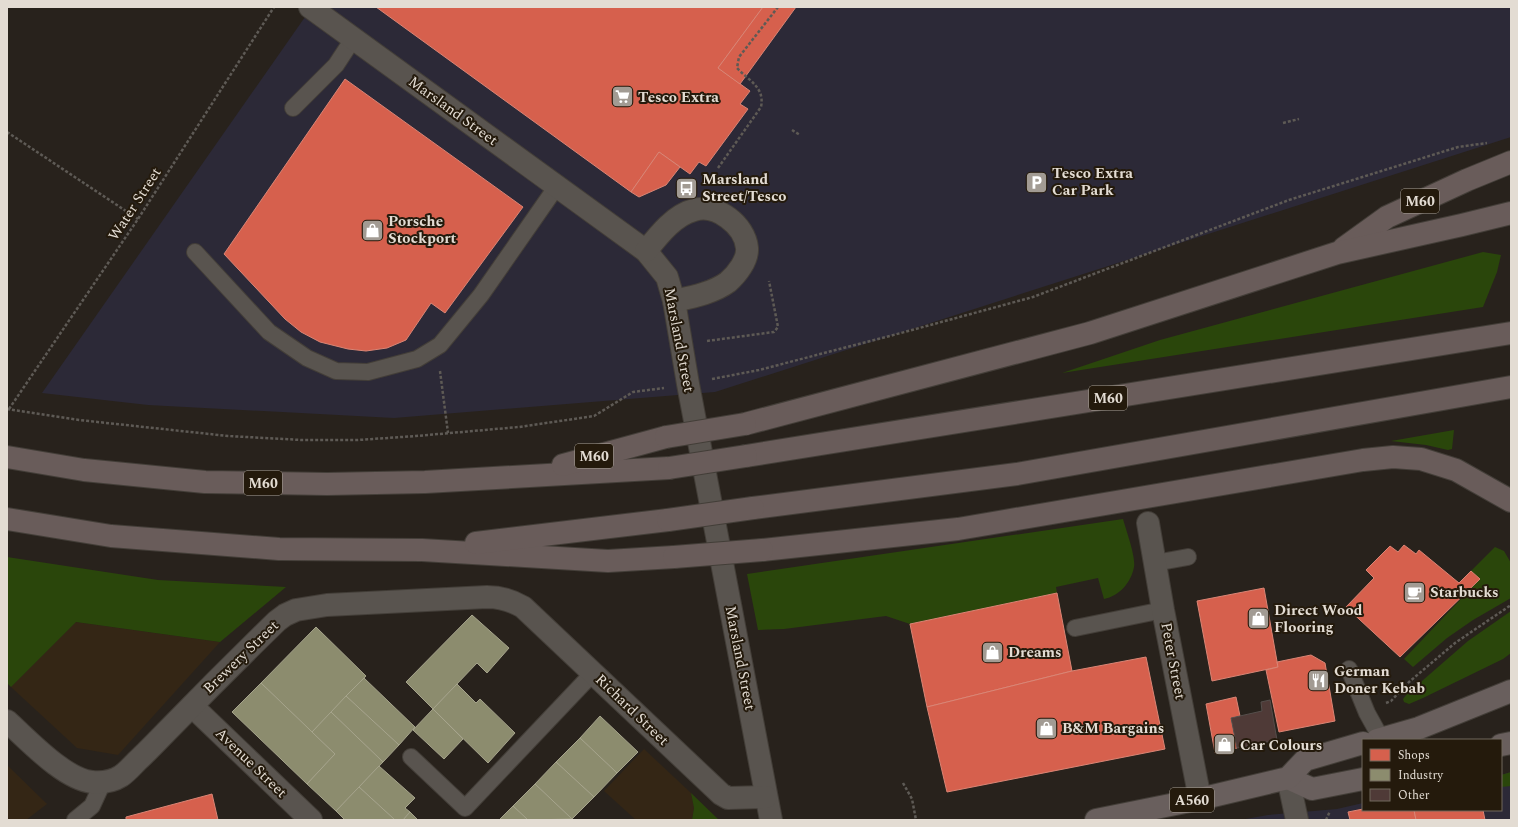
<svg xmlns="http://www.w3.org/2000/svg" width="1518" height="827" font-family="Spectral,serif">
<rect width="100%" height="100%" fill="#28221c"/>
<g fill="#2c2937">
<polygon points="312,7 1511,7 1511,137 715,392 394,418 148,405 42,393"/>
<polygon points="1511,772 1511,820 1240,820 1268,815 1337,809 1363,803 1363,810 1501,810 1501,775"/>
</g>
<g fill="#342615">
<polygon points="76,622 220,642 118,755 77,748 11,687"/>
<polygon points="644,749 691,793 694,808 692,820 636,820 604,791"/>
<polygon points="7,765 47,804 26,820 7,820"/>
</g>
<g fill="#2a460b">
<polygon points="1483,252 1501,255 1497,272 1483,307 1062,373 1160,340"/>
<polygon points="1454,430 1452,449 1448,450 1426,445 1391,441"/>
<path d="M1123 519C1126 530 1136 557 1134 567 1131 583 1119 596 1104 599L1098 578 1056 587 1057 593 910 624 886 616 784 629 758 630 747 574Z"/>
<polygon points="1495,547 1504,551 1511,563 1511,598 1473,620 1447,638 1413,667 1404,659 1480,579 1471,571"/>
<polygon points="7,557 158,580 286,587 220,642 76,622 11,687 7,683"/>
<polygon points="1511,611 1511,653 1503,659 1423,698 1409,704 1404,702 1403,699 1407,694 1468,641"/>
<polygon points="1511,772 1511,786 1501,787 1501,775"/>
<polygon points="691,793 719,820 692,820 694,808"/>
</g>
<g fill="#d6604d" stroke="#da8575">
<polygon points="376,7 763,7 718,68 750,91 740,104 748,109 706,166 699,162 690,174 659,152 631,192"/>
<polygon points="763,7 796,7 740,84 718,68"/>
<polygon points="345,79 523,207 445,313 431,303 406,340 387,348 366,351 348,349 320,342 301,332 285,319 224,254"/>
<polygon points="659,152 680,167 666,185 639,197 631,192"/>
<polygon points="1404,545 1416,554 1419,550 1459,583 1471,571 1480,579 1400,657 1346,607 1374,578 1366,570 1390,546 1398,552"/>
<polygon points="1264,588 1278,667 1212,681 1197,601"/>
<polygon points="1057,593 1072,671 927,707 910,624"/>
<polygon points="1311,655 1325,663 1335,721 1279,732 1266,670 1278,667 1277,662"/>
<polygon points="1146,657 1165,749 947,792 927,707 1072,671"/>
<polygon points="1236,697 1240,716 1231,718 1237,748 1215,753 1206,704"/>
<polygon points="212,794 218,820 126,820 126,817"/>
<polygon points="1363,809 1414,810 1416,820 1350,820 1348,812"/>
<polygon points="1414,810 1483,810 1485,820 1416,820"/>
</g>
<g fill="#8c8c6e" stroke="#a6a48c">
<polygon points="472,615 509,648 487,673 477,663 433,709 406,682"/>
<polygon points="316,627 366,676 312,732 261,683"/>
<polygon points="364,678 415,727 399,745 346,696"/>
<polygon points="261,683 335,754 307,784 232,712"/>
<polygon points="457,684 476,703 480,699 515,733 488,763 433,709"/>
<polygon points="346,696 399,745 383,762 331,712"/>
<polygon points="433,709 463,739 444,759 413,730"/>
<polygon points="331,712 383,762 336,811 307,784 335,754 312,732"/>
<polygon points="600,716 638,752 617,773 580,738"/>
<polygon points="580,738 617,773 594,797 556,762"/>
<polygon points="556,762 594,797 572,819 535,784"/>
<polygon points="379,766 415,798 405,808 410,812 403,820 395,820 359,787"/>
<polygon points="535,784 572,819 528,820 513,806"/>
<polygon points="359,787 395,820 345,820 336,811"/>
<polygon points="513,806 528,820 499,820"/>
<polygon points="410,812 418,820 403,820"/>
</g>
<polygon fill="#4f3a37" stroke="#554e4b" points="1270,700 1277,740 1237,748 1231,718 1262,711 1261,702"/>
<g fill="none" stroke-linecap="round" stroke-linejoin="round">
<defs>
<g id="service">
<polyline points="293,108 336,65 353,39"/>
<polyline points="195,252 269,332 307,358 336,371 368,372 417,359 440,345 481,295 557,186"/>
<polyline points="1155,563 1188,557"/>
<polyline points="1075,628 1163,610"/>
<polyline points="1349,669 1367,713 1382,740"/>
<polyline points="411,757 465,808 593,673"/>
<polyline points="75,820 92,806 103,782"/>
</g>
<g id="minor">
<polyline points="310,7 646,251 667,277 674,301 688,384 771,820"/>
<path d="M646 251C658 236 674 215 694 210 716 203 745 225 747 248 748 260 737 274 728 282 713 293 692 297 674 301"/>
<polyline points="1148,523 1163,610 1200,799"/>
<polyline points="192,706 311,820"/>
<path d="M7 721C28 740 64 779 92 782 102 783 113 781 121 776 127 772 132 766 137 761 149 750 160 738 171 727 206 691 241 656 277 621L285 615 296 610 327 605 487 597C501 597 511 600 523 607L721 794 728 798 766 797"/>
<polyline points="1288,778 1297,820"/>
</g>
<g id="primary">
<polyline points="1377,740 1419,728 1511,691"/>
<polyline points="1501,745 1511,743"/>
<polyline points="1288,778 1312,789 1363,779"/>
<polyline points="1096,820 1200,799 1288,778 1305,760 1363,743"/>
</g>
<g id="motorway">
<polyline points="1344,248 1387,217 1467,180 1511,162"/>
<polyline points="745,424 1090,333 1337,253 1462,225 1511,213"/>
<polyline points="746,456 1511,333"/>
<polyline points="7,457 84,470 205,482 327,484 425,482 669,468"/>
<polyline points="563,465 666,437"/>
<polyline points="753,508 1017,474 1511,387"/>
<polyline points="7,519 111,536 279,549 422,550 608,561 674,557"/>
<polyline points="476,543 668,520"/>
<polyline points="762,550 958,529 1363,460 1393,457 1421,459 1456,470 1511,501"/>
</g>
</defs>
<use href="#service" stroke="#433e38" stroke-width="18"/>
<use href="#minor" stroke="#433e38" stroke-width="24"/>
<use href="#primary" stroke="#433e38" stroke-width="24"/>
<use href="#motorway" stroke="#433e38" stroke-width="24"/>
<g stroke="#5e5a55" stroke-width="2.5" stroke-dasharray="3 2" stroke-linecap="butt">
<polyline points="1283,123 1299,119"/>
<polyline points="792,130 800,135"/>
<polyline points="7,132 138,219"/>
<path d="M718 168 761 107C765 87 749 81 737 68L739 57 778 7"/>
<polyline points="707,341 774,332 778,327 769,281"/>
<polyline points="440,371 448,433"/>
<polyline points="712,379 759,370 901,333 1033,297 1289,200 1458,147 1487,143"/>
<polyline points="7,409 79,420 228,436 302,440 358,440 416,436 519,427 594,416 633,392 664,388"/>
<polyline points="9,409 138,219 274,7"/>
<polyline points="1386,703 1391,701 1409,682 1455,643 1511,605"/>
<polyline points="903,783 912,799 916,820"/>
<polyline points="1326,820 1330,811"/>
</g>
<use href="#service" stroke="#59544f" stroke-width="16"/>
<use href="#minor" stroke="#59544f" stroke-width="22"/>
<use href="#primary" stroke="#695f5d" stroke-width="22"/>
<use href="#motorway" stroke="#695c5a" stroke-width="22"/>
<defs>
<g id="motorway-bridge">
<polyline points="666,437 745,424"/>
<polyline points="669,468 746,456"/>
<polyline points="668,520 753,508"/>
<polyline points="674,557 762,550"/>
</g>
</defs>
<use href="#motorway-bridge" stroke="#433e38" stroke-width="24" stroke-linecap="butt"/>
<use href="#motorway-bridge" stroke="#695c5a" stroke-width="22"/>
</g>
<defs>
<symbol id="supermarket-square" viewBox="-11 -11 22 22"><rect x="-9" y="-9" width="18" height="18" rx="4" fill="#a29b93" stroke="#241a0c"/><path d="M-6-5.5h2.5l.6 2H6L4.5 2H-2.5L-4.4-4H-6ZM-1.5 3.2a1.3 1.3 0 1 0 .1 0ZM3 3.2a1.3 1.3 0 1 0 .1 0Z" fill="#fff"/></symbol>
<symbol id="parking-square" viewBox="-11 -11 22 22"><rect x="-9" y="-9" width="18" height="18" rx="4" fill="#a29b93" stroke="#241a0c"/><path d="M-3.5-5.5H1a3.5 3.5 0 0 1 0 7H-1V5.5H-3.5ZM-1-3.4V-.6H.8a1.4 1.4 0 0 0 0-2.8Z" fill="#fff"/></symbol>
<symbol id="bus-square" viewBox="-11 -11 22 22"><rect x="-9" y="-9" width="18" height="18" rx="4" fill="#a29b93" stroke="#241a0c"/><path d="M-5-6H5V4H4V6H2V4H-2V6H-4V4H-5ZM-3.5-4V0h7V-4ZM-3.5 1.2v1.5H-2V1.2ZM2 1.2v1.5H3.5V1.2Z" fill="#fff"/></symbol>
<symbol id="shop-square" viewBox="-11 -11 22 22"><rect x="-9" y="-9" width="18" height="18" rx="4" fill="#a29b93" stroke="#241a0c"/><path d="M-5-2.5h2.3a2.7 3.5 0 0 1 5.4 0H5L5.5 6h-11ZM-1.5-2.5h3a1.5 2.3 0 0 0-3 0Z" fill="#fff"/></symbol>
<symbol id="cafe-square" viewBox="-11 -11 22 22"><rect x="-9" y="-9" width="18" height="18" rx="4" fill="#a29b93" stroke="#241a0c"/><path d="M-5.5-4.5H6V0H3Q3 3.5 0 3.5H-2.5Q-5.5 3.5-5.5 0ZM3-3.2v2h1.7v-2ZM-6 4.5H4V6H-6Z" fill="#fff"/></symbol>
<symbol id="restaurant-square" viewBox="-11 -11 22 22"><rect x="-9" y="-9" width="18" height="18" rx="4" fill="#a29b93" stroke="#241a0c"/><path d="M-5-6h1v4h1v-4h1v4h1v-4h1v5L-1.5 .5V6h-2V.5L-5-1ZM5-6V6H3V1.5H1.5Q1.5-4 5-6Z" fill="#fff"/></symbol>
</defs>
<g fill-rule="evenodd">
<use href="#supermarket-square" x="610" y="84" width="25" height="25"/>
<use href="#parking-square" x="1024" y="170" width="25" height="25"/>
<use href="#bus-square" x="674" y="176" width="25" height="25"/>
<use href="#shop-square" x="360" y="218" width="25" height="25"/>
<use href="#cafe-square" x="1402" y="580" width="25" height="25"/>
<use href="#shop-square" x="1246" y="606" width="25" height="25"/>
<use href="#shop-square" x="980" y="640" width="25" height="25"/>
<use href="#restaurant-square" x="1306" y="668" width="25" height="25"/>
<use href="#shop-square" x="1034" y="716" width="25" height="25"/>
<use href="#shop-square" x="1212" y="732" width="25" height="25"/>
</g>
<g text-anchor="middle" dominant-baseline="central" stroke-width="4" stroke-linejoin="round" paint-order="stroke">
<g fill="#241a0c" stroke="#aaa297" stroke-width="1">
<rect x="1401" y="189" width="38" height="24" rx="3"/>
<rect x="1089" y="386" width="38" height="24" rx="3"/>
<rect x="575" y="444" width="38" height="24" rx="3"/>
<rect x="244" y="471" width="38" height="24" rx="3"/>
<rect x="1170" y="788" width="44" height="24" rx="3"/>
</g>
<g font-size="14" font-weight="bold" fill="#e3dcd3">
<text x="1420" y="201">M60</text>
<text x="1108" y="398">M60</text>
<text x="594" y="456">M60</text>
<text x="263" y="483">M60</text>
<text x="1192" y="800">A560</text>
</g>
<g font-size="15" font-weight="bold" fill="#e3dcd3" stroke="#241a0c" text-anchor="start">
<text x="638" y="97">Tesco Extra</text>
<text x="1052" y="173">Tesco Extra<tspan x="1052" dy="17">Car Park</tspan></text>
<text x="702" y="179">Marsland<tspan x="702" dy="17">Street/Tesco</tspan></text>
<text x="388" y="221">Porsche<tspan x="388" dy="17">Stockport</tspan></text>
<text x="1430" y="592">Starbucks</text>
<text x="1274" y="610">Direct Wood<tspan x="1274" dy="17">Flooring</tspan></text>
<text x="1008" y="652">Dreams</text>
<text x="1334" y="671">German<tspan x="1334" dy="17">Doner Kebab</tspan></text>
<text x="1062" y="728">B&amp;M Bargains</text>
<text x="1240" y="745">Car Colours</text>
</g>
<g font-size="15" fill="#e3dcd3" stroke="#241a0c">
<text transform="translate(453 111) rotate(36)">Marsland Street</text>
<text transform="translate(135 204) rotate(-57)">Water Street</text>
<text transform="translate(679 340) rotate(79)">Marsland Street</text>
<text transform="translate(241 657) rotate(-44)">Brewery Street</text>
<text transform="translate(740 658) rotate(79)">Marsland Street</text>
<text transform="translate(1173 661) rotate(79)">Peter Street</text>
<text transform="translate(632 710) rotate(44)">Richard Street</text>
<text transform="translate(251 763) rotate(44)">Avenue Street</text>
</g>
</g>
<rect width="1518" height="827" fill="none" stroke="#e3dcd3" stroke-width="16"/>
<rect x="1362" y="739" width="140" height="72" fill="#241a0c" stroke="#70685c"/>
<rect x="1370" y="749" width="20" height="12" fill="#d6604d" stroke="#70685c"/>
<text x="1398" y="759" font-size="12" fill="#e3dcd3">Shops</text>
<rect x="1370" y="769" width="20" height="12" fill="#8c8c6e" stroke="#70685c"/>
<text x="1398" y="779" font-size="12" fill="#e3dcd3">Industry</text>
<rect x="1370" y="789" width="20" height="12" fill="#4f3a37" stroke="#70685c"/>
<text x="1398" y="799" font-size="12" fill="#e3dcd3">Other</text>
</svg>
